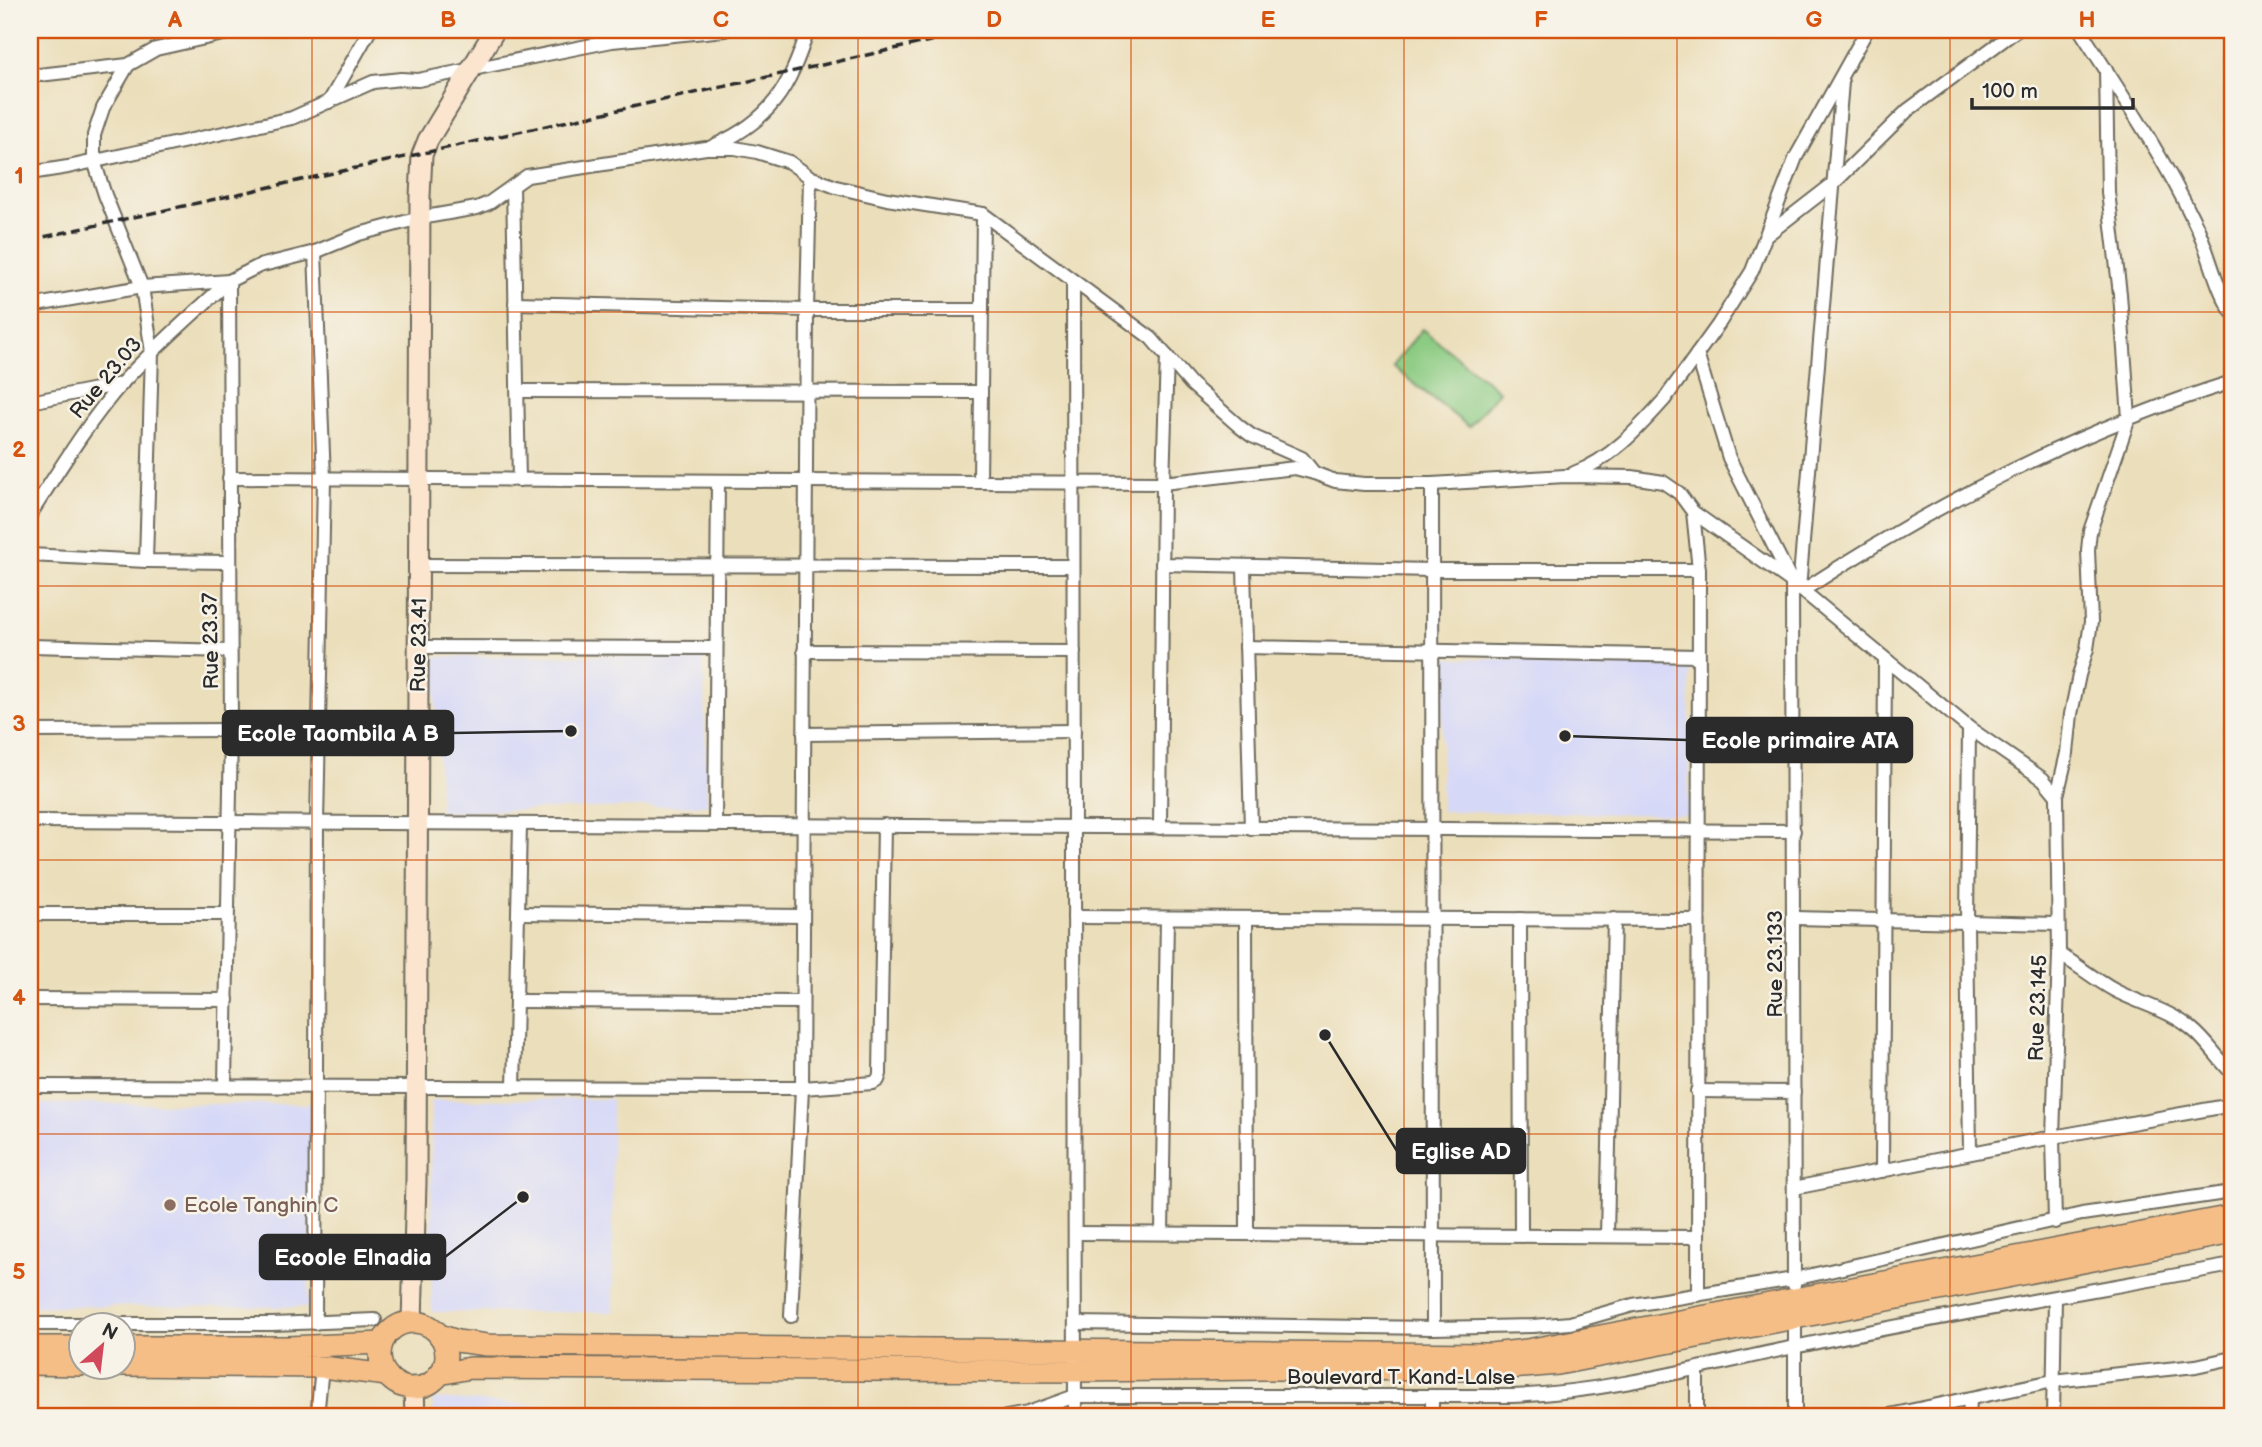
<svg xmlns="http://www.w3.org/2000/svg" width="2262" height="1447" font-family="'Balsamiq Sans',sans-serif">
<rect width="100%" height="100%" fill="#f7f3e8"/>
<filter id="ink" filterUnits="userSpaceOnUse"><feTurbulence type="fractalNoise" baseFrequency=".0143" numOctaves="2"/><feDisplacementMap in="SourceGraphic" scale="14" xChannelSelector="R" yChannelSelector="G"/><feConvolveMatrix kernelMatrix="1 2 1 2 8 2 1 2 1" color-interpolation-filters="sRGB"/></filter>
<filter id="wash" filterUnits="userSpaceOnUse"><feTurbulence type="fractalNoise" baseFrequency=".00686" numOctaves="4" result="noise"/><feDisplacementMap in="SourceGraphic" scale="28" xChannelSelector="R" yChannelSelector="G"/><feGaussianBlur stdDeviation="1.57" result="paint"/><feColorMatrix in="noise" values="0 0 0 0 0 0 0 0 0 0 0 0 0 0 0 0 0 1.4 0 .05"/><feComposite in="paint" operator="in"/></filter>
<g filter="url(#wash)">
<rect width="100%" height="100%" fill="#ebdeba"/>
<g fill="#d6d8f8">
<polygon points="703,655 707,805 440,812 434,657"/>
<polygon points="1443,658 1690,662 1688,815 1441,811"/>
<polygon points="612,1099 613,1312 432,1312 431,1100"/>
<polygon points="30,1104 314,1104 308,1307 30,1306"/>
<polygon points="433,1399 734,1417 432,1417"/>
</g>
<polygon fill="#8bcb82" stroke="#5b7b56" stroke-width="2" points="1422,329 1499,391 1469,427 1392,366"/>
</g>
<g filter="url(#ink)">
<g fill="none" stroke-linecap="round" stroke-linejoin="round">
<defs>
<g id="street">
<path d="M2080 30C2121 93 2163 156 2195 223 2210 252 2214 285 2232 312"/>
<polyline points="128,65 103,108 94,135 94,161 105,195 142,287 152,352 146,561"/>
<polyline points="30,76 128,65 156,49 241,30"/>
<polyline points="329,102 370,30"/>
<path d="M713 146C772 120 789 88 808 30"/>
<polyline points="30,173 68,167 292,118 373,82 401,79 418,80 612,41 725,30"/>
<polyline points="513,186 519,480"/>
<polyline points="1767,235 1834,183 1908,110 2017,30"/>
<polyline points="1073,281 1075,1417"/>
<polyline points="515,303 807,310 982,310"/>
<polyline points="30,306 142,287 229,281 259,266 315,252 359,234 420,218 477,208 489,203 527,176 706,148 735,148 757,152 789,162 810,177 836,187 887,199 983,214 1151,338 1191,384 1240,427 1252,436 1302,458 1314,473"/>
<polyline points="1697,354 1729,458 1792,582 1794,1285"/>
<polyline points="518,391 981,392"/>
<polyline points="30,402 122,384"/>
<path d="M1574 473C1610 460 1638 429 1664 400L1718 325 1752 271 1796 157 1867 30"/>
<polyline points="229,478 1163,483 1295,468 1314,473 1335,481 1364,484 1432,484 1565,476 1632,477 1663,482 1679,493 1693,512 1792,582 1969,728 2043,779 2057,796"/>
<polyline points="980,482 983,214"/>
<polyline points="1432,484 1433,1328"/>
<polyline points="1693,512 1699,570 1698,1295"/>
<path d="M30 515C59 470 88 422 123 382 156 346 193 314 229 281"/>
<polyline points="30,555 146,561 229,562"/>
<polyline points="1162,564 1432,570 1699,570"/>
<polyline points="419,565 1073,566"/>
<polyline points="1244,567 1251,829"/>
<polyline points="1799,589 1842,82"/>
<path d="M1802 591C1935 504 2080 429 2232 382"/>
<polyline points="30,646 230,651"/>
<polyline points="419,647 716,648"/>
<polyline points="1246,647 1698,656"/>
<polyline points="804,651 1074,652"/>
<polyline points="1969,728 1967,924 1970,1153"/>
<polyline points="30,731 231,730"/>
<polyline points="804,734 1074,731"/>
<path d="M30 821C618 825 1206 828 1794 831"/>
<polyline points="715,824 718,481"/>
<polyline points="1160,828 1163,483 1167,356"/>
<polyline points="519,913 803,916"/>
<polyline points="30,914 227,914"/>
<polyline points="1074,917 1697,920"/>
<polyline points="1246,918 1247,1234"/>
<polyline points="1794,918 2058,924"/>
<polyline points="1520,919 1521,1235"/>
<path d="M2059 954C2078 965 2094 979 2114 990 2140 1004 2168 1009 2192 1029 2207 1041 2218 1059 2232 1073"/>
<polyline points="30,999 227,1000"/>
<polyline points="517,1001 802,1002"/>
<polyline points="225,1085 231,730 229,281"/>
<polyline points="30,1086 802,1088 873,1083 878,1080 880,1074 884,825"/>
<polyline points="514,1088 520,825"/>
<polyline points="1697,1091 1794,1092"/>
<polyline points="1882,1171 1885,660"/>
<polyline points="1794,1188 2053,1137 2232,1105"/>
<polyline points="2055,1222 2053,1137 2059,954 2057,796 2067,753 2071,714 2079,675 2087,649 2091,622 2088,550 2090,531 2129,418 2120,294 2108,192 2106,69"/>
<polyline points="1075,1233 1697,1237"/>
<polyline points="1162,1233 1167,918"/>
<polyline points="1607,1236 1614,919"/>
<polyline points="1795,1314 1795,1417"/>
<polyline points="791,1316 802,1088 807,310 810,177"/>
<polyline points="315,1323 317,823 324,479 315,252"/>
<polyline points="1075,1323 1433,1328 1533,1326 1570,1323 1633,1305 1794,1279 2082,1214 2232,1192"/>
<polyline points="30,1324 272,1324 375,1320"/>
<polyline points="317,1417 322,1367"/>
<path d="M1006 1417 1028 1413 1075 1396H1512C1608 1392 1700 1367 1794 1347 1939 1316 2086 1292 2232 1265"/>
<polyline points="1432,1417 1432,1397"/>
<polyline points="1697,1417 1697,1369"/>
<polyline points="1880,1417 2053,1381 2196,1366 2232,1358"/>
<polyline points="1969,1417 1970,1400"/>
<polyline points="2053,1417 2055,1298"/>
</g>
<g id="secondary">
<polyline points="412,1322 416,1182 420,196 422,155 428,140 495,30"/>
<polyline points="414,1387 415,1417"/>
</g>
<g id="primary">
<circle cx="413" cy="1355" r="33"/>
<polyline points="439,1335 457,1341 487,1345 1491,1354 1527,1350 2232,1216"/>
<polyline points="30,1347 80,1347"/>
<polyline points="122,1347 288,1347 382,1343"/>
<polyline points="30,1364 80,1365"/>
<polyline points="122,1365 322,1367 387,1375"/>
<polyline points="439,1374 470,1368 1075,1371 1266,1369 1488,1370 1558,1364 2232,1233"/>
</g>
</defs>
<use href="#street" stroke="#6e6a5d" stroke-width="16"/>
<use href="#secondary" stroke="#6e6a5d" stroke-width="23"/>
<use href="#primary" stroke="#6e6a5d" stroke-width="24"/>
<use href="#street" stroke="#fff" stroke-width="12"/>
<use href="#secondary" stroke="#fbe5cf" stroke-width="19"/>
<use href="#primary" stroke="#f6be87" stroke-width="21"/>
<polyline stroke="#2b2b2b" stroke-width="3.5" stroke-dasharray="10 5" stroke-linecap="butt" points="30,240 980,30"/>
</g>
</g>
<path fill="none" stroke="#d5540f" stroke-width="2" stroke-opacity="0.55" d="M312 30V1417M585 30V1417M858 30V1417M1131 30V1417M1404 30V1417M1677 30V1417M1950 30V1417M30 312H2232M30 586H2232M30 860H2232M30 1134H2232"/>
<circle fill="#8d6e63" stroke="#f7f3e8" stroke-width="2.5" cx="170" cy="1205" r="7"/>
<g text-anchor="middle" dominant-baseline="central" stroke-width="5" stroke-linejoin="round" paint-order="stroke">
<g font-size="21" fill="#2b2b2b" stroke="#f7f3e8">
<text transform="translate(106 378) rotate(-50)">Rue 23.03</text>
<text transform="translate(211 641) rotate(-91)">Rue 23.37</text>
<text transform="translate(419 645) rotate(-89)">Rue 23.41</text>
<text transform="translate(1775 964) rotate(-90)">Rue 23.133</text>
<text transform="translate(2038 1008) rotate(-88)">Rue 23.145</text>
<text x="1401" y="1377">Boulevard T. Kand-Lalse</text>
</g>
<g font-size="21" fill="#785e54" stroke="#f7f3e8" text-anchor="start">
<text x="184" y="1205">Ecole Tanghin C</text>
</g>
</g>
<path fill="none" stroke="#2b2b2b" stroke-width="2.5" d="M571 731L453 733M1565 736L1687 740M1325 1035L1397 1151M523 1197L445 1257"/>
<g fill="#2b2b2b" stroke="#f7f3e8" stroke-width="2.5">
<circle cx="571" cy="731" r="7"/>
<circle cx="1565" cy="736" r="7"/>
<circle cx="1325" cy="1035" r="7"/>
<circle cx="523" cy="1197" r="7"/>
</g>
<g fill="#2b2b2b" stroke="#2b2b2b" stroke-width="2.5">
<rect x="223" y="711" width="230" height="44" rx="7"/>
<rect x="1687" y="718" width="225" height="44" rx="7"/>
<rect x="1397" y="1129" width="128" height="44" rx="7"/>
<rect x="260" y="1235" width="185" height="44" rx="7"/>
</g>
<g font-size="23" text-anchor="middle" font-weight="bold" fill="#fff">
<text x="338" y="741">Ecole Taombila A B</text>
<text x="1800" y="748">Ecole primaire ATA</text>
<text x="1461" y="1159">Eglise AD</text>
<text x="353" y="1265">Ecoole Elnadia</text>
</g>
<rect width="2262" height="1447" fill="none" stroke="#f7f3e8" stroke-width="77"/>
<g transform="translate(102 1346) rotate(28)"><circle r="33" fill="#f7f3e8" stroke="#a5a39c" stroke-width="2"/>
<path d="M0-5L12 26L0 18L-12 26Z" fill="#d1495b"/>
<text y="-10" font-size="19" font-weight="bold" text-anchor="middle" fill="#2b2b2b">N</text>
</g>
<path d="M1972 98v10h161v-10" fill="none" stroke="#2b2b2b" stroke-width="3.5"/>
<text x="1982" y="98" font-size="21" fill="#2b2b2b" stroke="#f7f3e8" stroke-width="5" paint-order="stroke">100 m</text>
<rect x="38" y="38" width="2186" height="1370" fill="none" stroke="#d5540f" stroke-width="2.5"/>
<g font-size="23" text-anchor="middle" font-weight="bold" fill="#d5540f">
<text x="175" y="27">A</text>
<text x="448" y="27">B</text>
<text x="721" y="27">C</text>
<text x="994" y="27">D</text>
<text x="1268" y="27">E</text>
<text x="1541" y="27">F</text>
<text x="1814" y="27">G</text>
<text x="2087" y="27">H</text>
<text x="19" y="183">1</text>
<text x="19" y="457">2</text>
<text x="19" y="731">3</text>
<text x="19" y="1005">4</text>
<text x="19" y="1279">5</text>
</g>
</svg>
